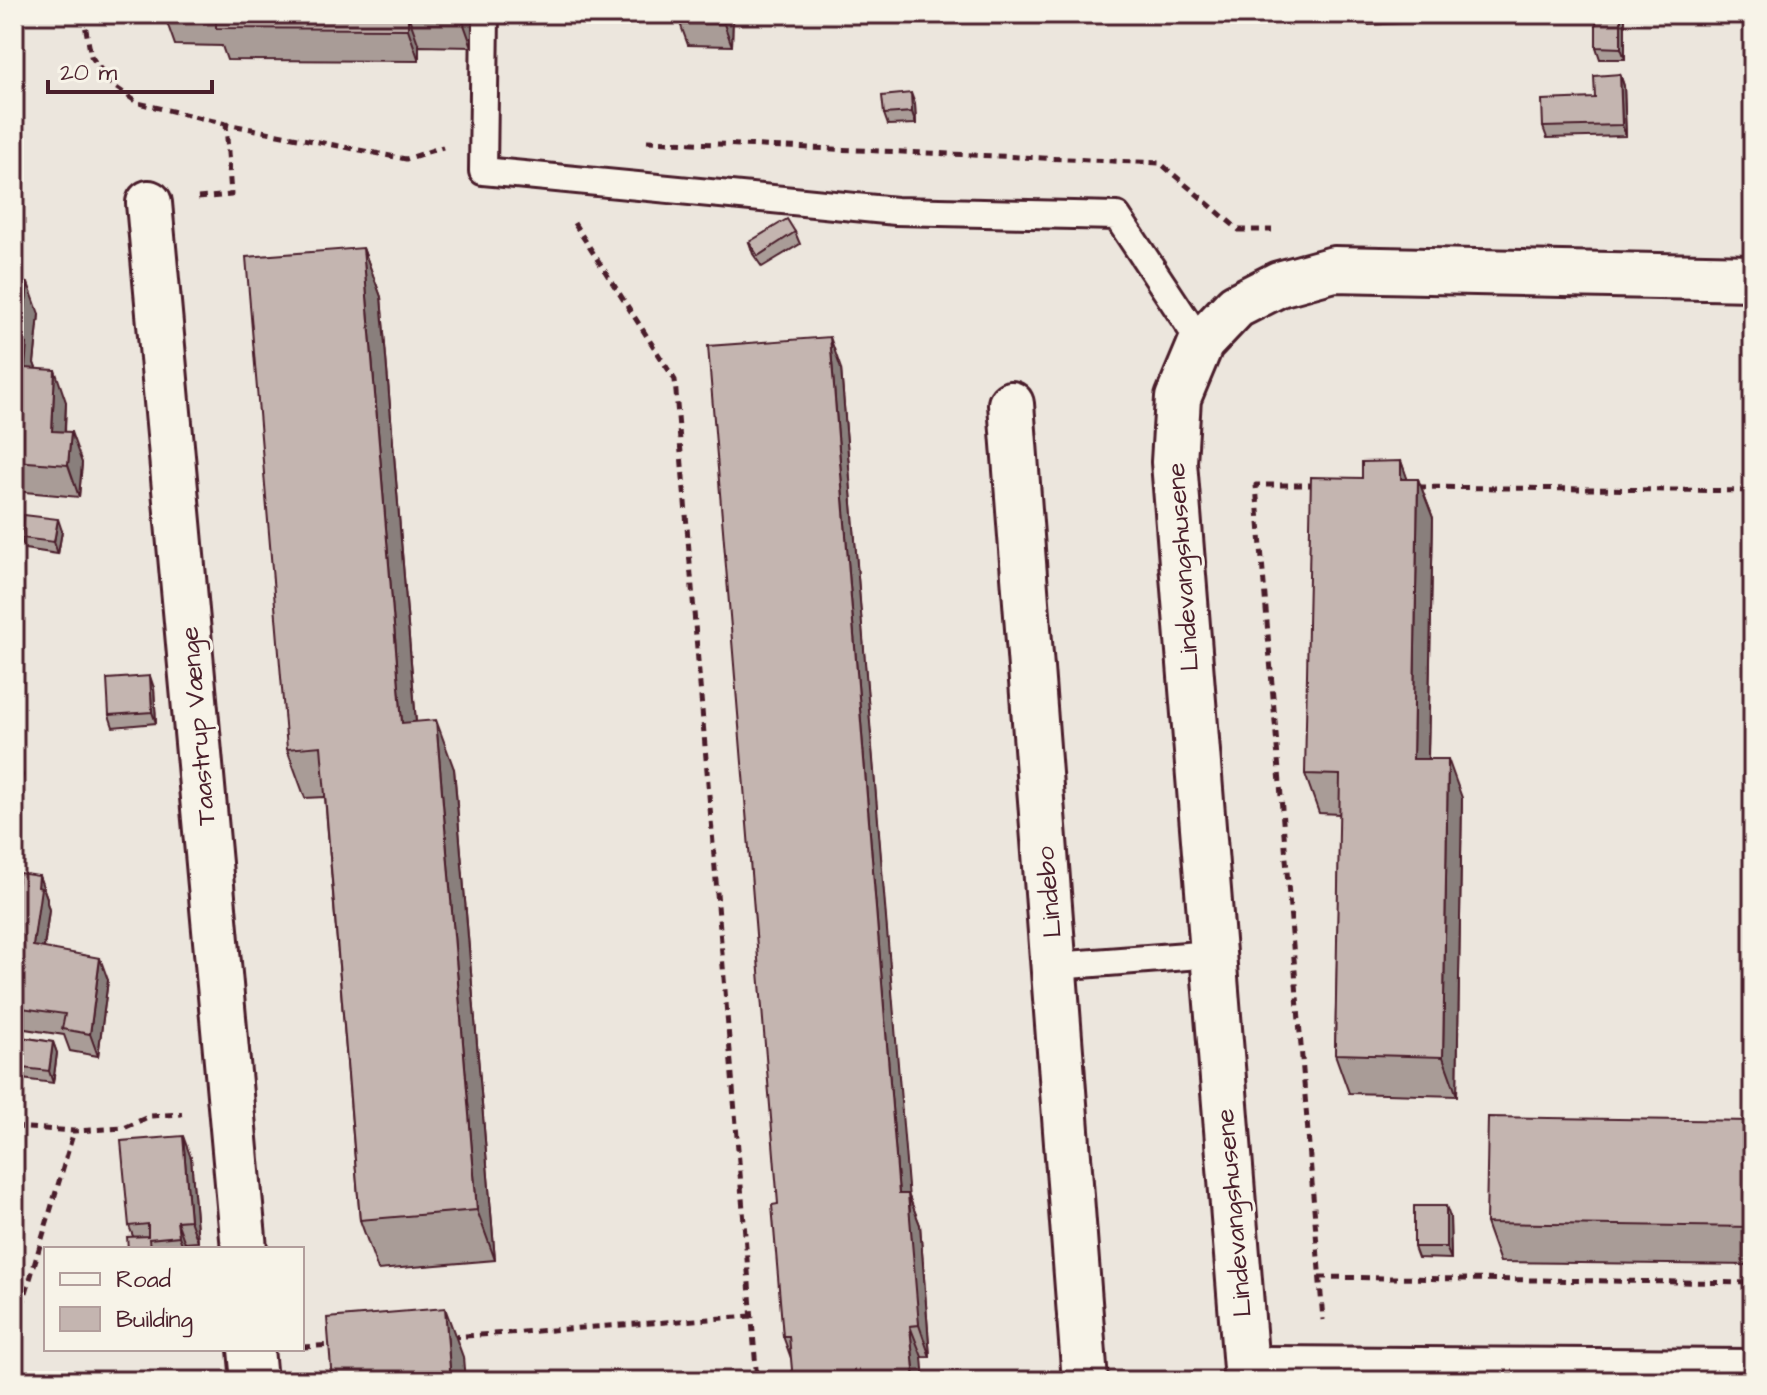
<svg xmlns="http://www.w3.org/2000/svg" width="1767" height="1395" font-family="'Architects Daughter',sans-serif">
<rect width="100%" height="100%" fill="#ece6dd"/>
<filter id="ink" filterUnits="userSpaceOnUse"><feTurbulence type="fractalNoise" baseFrequency=".0125" numOctaves="2"/><feDisplacementMap in="SourceGraphic" scale="16" xChannelSelector="R" yChannelSelector="G"/><feConvolveMatrix kernelMatrix="1 2 1 2 8 2 1 2 1" color-interpolation-filters="sRGB"/></filter>
<g filter="url(#ink)">
<g fill="none" stroke-linecap="round" stroke-linejoin="round">
<defs>
<g id="lane">
<polyline points="485,14 483,171 896,211 1117,216 1201,343"/>
<polyline points="1055,966 1213,954"/>
</g>
<g id="street">
<polyline points="149,203 244,1249"/>
<polyline points="1011,404 1085,1381"/>
<polyline points="251,1349 254,1381"/>
<polyline points="1246,1369 1753,1372"/>
<polyline points="1247,1381 1174,462 1178,398 1201,343 1236,306 1279,284 1334,269 1753,278"/>
</g>
</defs>
<use href="#lane" stroke="#4a1f2b" stroke-width="32"/>
<use href="#street" stroke="#4a1f2b" stroke-width="50"/>
<g stroke="#4a1f2b" stroke-width="5" stroke-dasharray="8 6" stroke-linecap="butt">
<polyline points="83,14 91,56 111,84 138,103 226,124 406,159 443,147"/>
<polyline points="647,141 1160,163 1239,230 1272,230"/>
<polyline points="198,198 231,195 226,124"/>
<polyline points="574,223 675,380 757,1381"/>
<polyline points="1316,485 1256,485 1323,1320"/>
<polyline points="1418,487 1753,491"/>
<polyline points="14,1127 74,1131 124,1128 150,1116 182,1114"/>
<polyline points="1319,1277 1753,1283"/>
<polyline points="14,1333 74,1131"/>
<polyline points="451,1337 752,1316"/>
<polyline points="303,1347 333,1345"/>
</g>
<use href="#lane" stroke="#f7f3e8" stroke-width="26"/>
<use href="#street" stroke="#f7f3e8" stroke-width="44"/>
</g>
<g fill="#a99c97" stroke="#4a1f2b" stroke-width="2">
<polygon points="164,14 472,14 472,47 419,46 419,61 227,60 222,46 175,45"/>
<polygon points="680,14 733,14 732,46 688,45 680,23"/>
<polygon points="1324,14 1436,14 1436,21 1367,25 1365,19 1326,20"/>
<polygon points="1625,14 1625,59 1600,59 1596,47"/>
<polygon points="1620,74 1624,86 1626,136 1547,138 1543,127 1595,98"/>
<polygon points="915,104 916,124 888,125 884,114"/>
<polygon points="795,232 800,244 762,267 753,254 749,242"/>
<polygon points="363,248 381,297 416,722 454,769 495,1260 378,1270 360,1220 325,797 305,798 287,749"/>
<polygon points="14,281 39,314 34,363 36,369 66,402 65,432 82,463 79,497 14,491"/>
<polygon points="841,369 908,1194 920,1225 930,1357 791,1358 783,1336 778,1204"/>
<polygon points="1401,461 1407,479 1418,479 1433,518 1428,759 1462,798 1457,1096 1349,1093 1335,1054 1340,814 1319,813 1305,774 1362,478"/>
<polygon points="62,531 58,554 25,549 21,538"/>
<polygon points="154,688 156,723 113,727 109,715"/>
<polygon points="39,876 47,898 47,903 49,910 44,948 108,980 98,1056 70,1051 64,1035 18,1028 16,1036 14,1036 14,884 17,885"/>
<polygon points="14,1036 53,1042 57,1053 53,1083 14,1078"/>
<polygon points="1753,1121 1753,1265 1500,1262 1486,1223"/>
<polygon points="191,1158 198,1242 185,1243 186,1249 150,1249 133,1236 129,1226"/>
<polygon points="1450,1217 1451,1259 1418,1258 1414,1247"/>
</g>
<g fill="#897f7b" stroke="#4a1f2b" stroke-width="2">
<polygon points="461,14 472,14 472,47 461,16"/>
<polygon points="724,14 733,14 732,46 724,24"/>
<polygon points="1621,14 1625,14 1625,59 1621,48"/>
<polygon points="408,15 419,46 419,61 408,29"/>
<polygon points="1620,74 1624,86 1626,136 1622,125"/>
<polygon points="911,93 915,104 916,124 912,112"/>
<polygon points="363,248 381,297 420,772 402,723"/>
<polygon points="28,283 39,314 34,363 39,376 25,368 21,345"/>
<polygon points="830,337 841,369 910,1211 908,1194 920,1225 930,1357 919,1325 899,1194"/>
<polygon points="55,370 66,402 63,463 52,431"/>
<polygon points="71,432 82,463 79,497 68,465"/>
<polygon points="1401,461 1415,500 1401,479"/>
<polygon points="1418,479 1433,518 1427,797 1413,759"/>
<polygon points="58,519 62,531 58,554 54,542"/>
<polygon points="150,676 154,688 156,723 152,712"/>
<polygon points="436,720 454,769 495,1260 477,1210"/>
<polygon points="15,753 23,775 16,810 14,806"/>
<polygon points="1448,759 1462,798 1457,1096 1443,1057"/>
<polygon points="39,876 47,898 47,903 49,910 41,968 33,946"/>
<polygon points="100,958 108,980 98,1056 90,1034"/>
<polygon points="14,1018 18,1028 16,1036 14,1029"/>
<polygon points="53,1042 57,1053 53,1083 49,1071"/>
<polygon points="183,1136 191,1158 198,1242 190,1220"/>
<polygon points="1446,1206 1450,1217 1451,1259 1446,1247"/>
<polygon points="177,1221 185,1243 186,1249 184,1249 179,1236"/>
<polygon points="445,1308 463,1357 465,1381 451,1381"/>
<polygon points="910,1326 922,1357 924,1381 915,1381"/>
</g>
<g fill="#c4b5b0" stroke="#4a1f2b" stroke-width="2">
<polygon points="184,14 461,14 461,16 408,15 408,29 216,28 216,15"/>
<polygon points="680,14 724,14 724,24 680,23"/>
<polygon points="1596,14 1621,14 1621,48 1596,47"/>
<polygon points="1620,74 1622,125 1543,127 1542,100 1595,98 1594,76"/>
<polygon points="911,93 912,112 884,114 882,96"/>
<polygon points="787,219 795,232 758,256 749,242"/>
<polygon points="363,248 402,723 436,720 477,1210 360,1220 321,746 287,749 246,257"/>
<polygon points="14,281 28,283 21,345 27,344 25,368 55,370 52,431 71,432 68,465 14,461"/>
<polygon points="830,337 899,1194 908,1194 919,1325 910,1326 915,1381 793,1381 789,1336 783,1336 772,1205 778,1204 708,346"/>
<polygon points="1401,461 1401,479 1418,479 1413,759 1448,759 1443,1057 1335,1054 1340,775 1305,774 1311,477 1362,478 1362,462"/>
<polygon points="24,515 58,519 54,542 21,538"/>
<polygon points="150,676 152,712 109,715 107,679"/>
<polygon points="19,873 39,876 38,887 41,888 33,946 100,958 90,1034 62,1029 65,1014 14,1007 14,884 17,885"/>
<polygon points="14,1036 53,1042 49,1071 14,1067"/>
<polygon points="1488,1117 1753,1121 1753,1227 1486,1223"/>
<polygon points="183,1136 190,1220 177,1221 179,1236 149,1239 150,1249 128,1249 127,1237 148,1236 148,1224 129,1226 121,1141"/>
<rect x="1414" y="1206" width="32" height="41"/>
<polygon points="445,1308 451,1381 332,1381 327,1318"/>
</g>
</g>
<g text-anchor="middle" dominant-baseline="central" stroke-width="6" stroke-linejoin="round" paint-order="stroke">
<g font-size="26" fill="#4a1f2b" stroke="#f7f3e8">
<text transform="translate(1183 567) rotate(-94)">Lindevangshusene</text>
<text transform="translate(198 726) rotate(-95)">Taastrup Vænge</text>
<text transform="translate(1049 892) rotate(-95)">Lindebo</text>
<text transform="translate(1234 1213) rotate(-95)">Lindevangshusene</text>
</g>
</g>
<rect width="1767" height="1395" fill="none" stroke="#f7f3e8" stroke-width="48"/>
<rect x="24" y="24" width="1719" height="1347" fill="none" stroke="#4a1f2b" stroke-width="3" filter="url(#ink)"/>
<rect x="44" y="1247" width="260" height="104" fill="#f7f3e8" stroke="#b29e9c" stroke-width="2"/>
<rect x="60" y="1273" width="40" height="12" fill="#f7f3e8" stroke="#b29e9c" stroke-width="2"/>
<text x="116" y="1287" font-size="24" fill="#4a1f2b">Road</text>
<rect x="60" y="1307" width="40" height="24" fill="#c4b5b0" stroke="#b29e9c" stroke-width="2"/>
<text x="116" y="1327" font-size="24" fill="#4a1f2b">Building</text>
<path d="M48 80v12h164v-12" fill="none" stroke="#4a1f2b" stroke-width="4"/>
<text x="60" y="80" font-size="24" fill="#4a1f2b" stroke="#f7f3e8" stroke-width="6" paint-order="stroke">20 m</text>
</svg>
